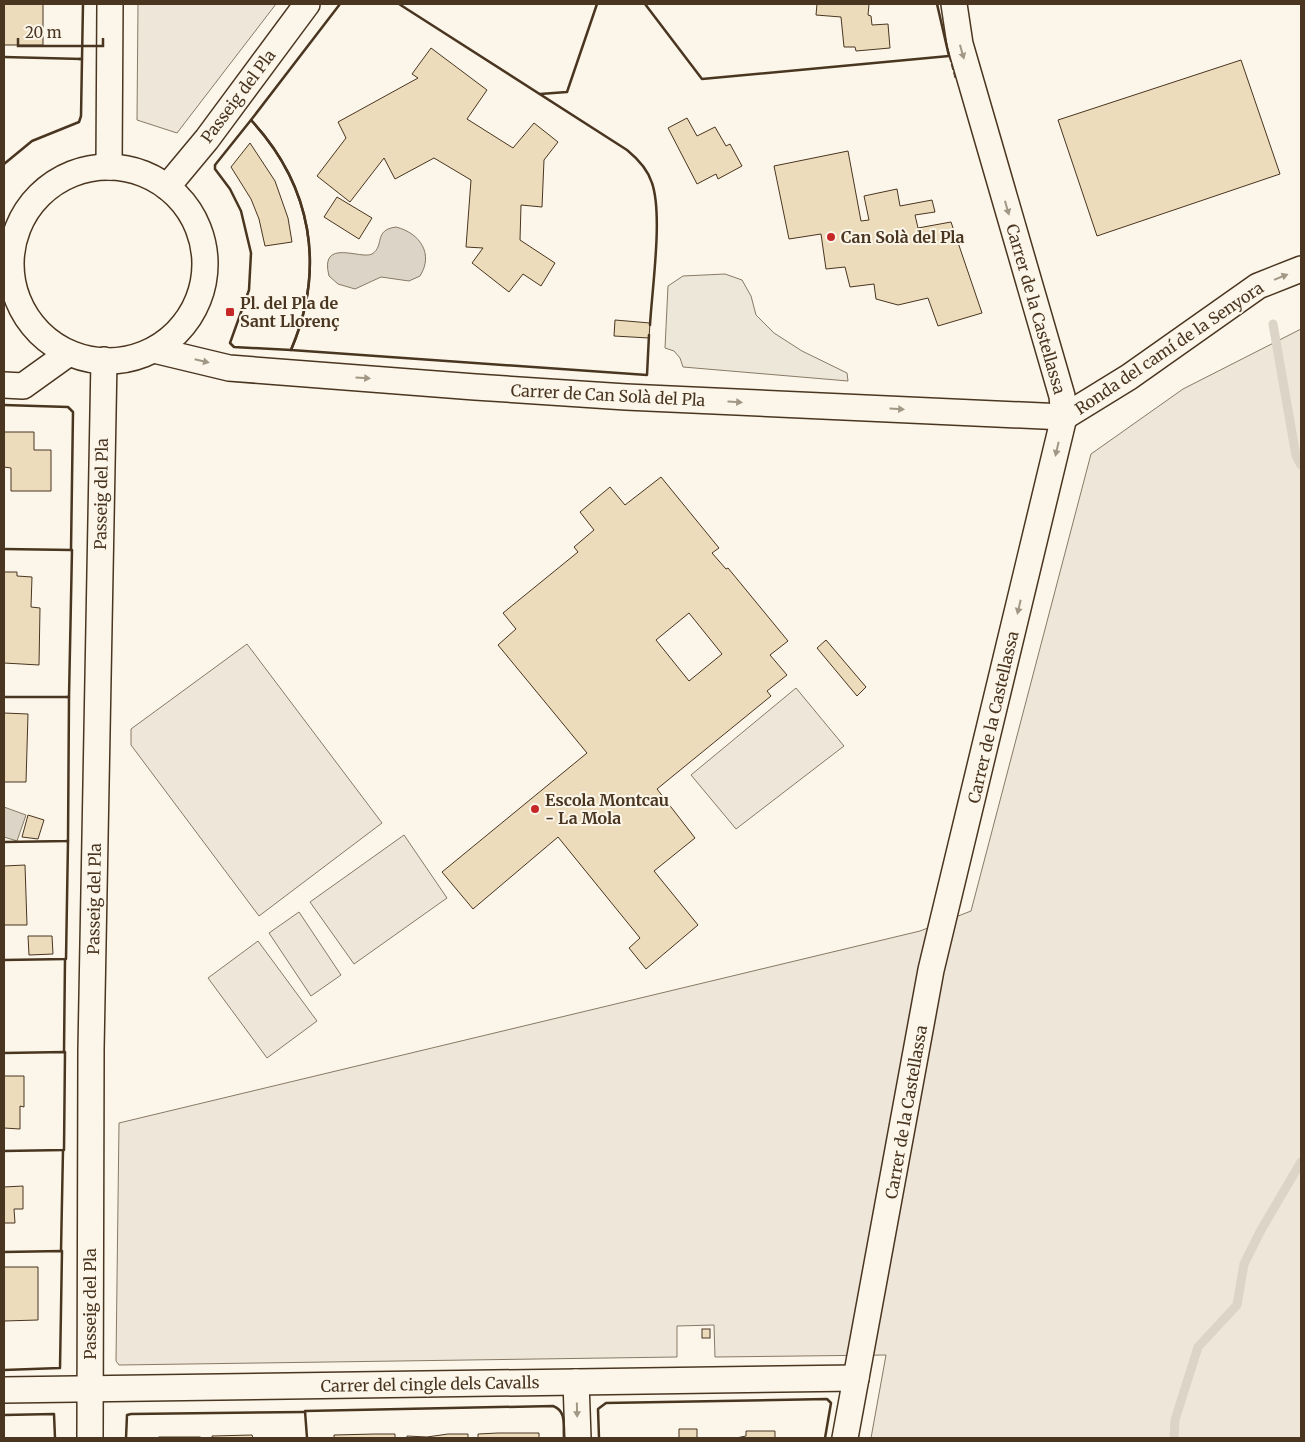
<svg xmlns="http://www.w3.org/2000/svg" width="1305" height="1442" font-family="Merriweather,serif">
<rect width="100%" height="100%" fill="#fbf6e9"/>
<g fill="#ede6d9" stroke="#887966">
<polygon points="138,4 276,4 177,133 137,120"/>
<polygon points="1301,329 1301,1438 871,1438 886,1355 715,1357 714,1325 677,1326 677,1357 119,1365 116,1361 119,1123 920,931 971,911 1091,454 1183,389"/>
<polygon points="247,644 382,823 259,916 131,745 131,729"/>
<polygon points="796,688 844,746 736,829 691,775"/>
<polygon points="404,835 447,898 354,964 310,902"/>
<polygon points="299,912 341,975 311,996 269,933"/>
<polygon points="258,941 317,1021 267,1058 208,978"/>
</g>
<polygon fill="#ede7d9" stroke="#887966" points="725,274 742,280 751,296 756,315 774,333 802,351 847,373 848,381 683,367 680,358 674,351 665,348 668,286 683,276"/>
<g fill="#dcd4c6" stroke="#887966">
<path d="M396 227C420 233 434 254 420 276L409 281 381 277 355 289 338 284 329 276C319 237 361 260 372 254 385 246 373 230 396 227Z"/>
<polygon points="4,807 26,815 17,841 4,837"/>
</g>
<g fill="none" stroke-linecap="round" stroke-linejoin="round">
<g stroke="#dcd4c6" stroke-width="9">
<polyline points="1273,324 1296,456 1301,465"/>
<polyline points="1174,1438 1175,1420 1198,1347 1237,1305 1244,1264 1261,1230 1301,1162"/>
</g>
</g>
<g fill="#ecdcbc" stroke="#4a3520" fill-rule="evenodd">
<rect x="4" y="4" width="39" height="41"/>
<polygon points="817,4 869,4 868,15 871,16 872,25 888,24 890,48 856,51 855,47 844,47 841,17 816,15"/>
<polygon points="431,48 487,90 467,119 513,148 534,123 558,142 544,160 542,207 521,205 520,240 555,263 541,286 523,274 509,292 472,263 483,248 466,247 471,180 434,158 395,179 384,158 350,202 317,176 346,138 338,122 418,78 412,74"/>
<polygon points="1241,60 1280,174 1097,236 1058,120"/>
<polygon points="687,118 697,136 715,127 726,146 730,144 742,166 718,179 716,174 697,184 668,128"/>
<polygon points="250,143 275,181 288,218 292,242 265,246 259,219 251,199 231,167"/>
<polygon points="848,151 861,221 869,220 864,196 897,189 900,206 932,200 935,212 915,215 918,228 951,222 982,313 938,326 928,298 898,305 876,299 874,284 850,287 845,267 826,269 821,234 789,239 774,166"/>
<polygon points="337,197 372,218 359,239 324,217"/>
<polygon points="615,320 650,323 649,338 614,336"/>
<polygon points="4,432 34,432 34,450 51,450 51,491 11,491 11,468 4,467"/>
<path d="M661 477 719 548 712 553 726 569 728 568 788 641 770 655 787 675 767 691 771 696 657 789 695 838 654 871 698 925 646 969 629 948 640 938 558 837 473 909 442 872 587 753 498 645 516 629 503 613 578 552 574 547 594 530 580 512 610 487 625 505ZM689 613 722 654 689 681 656 640Z"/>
<polygon points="4,572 17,572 17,576 32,577 31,607 40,608 39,665 4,663"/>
<polygon points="826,640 866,687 857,696 817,648"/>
<polygon points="4,713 28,714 26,782 4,782"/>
<polygon points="28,815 44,820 38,839 22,837"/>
<polygon points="25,865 27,925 4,925 4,866"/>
<polygon points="28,936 52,936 53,954 29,955"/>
<polygon points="4,1076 24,1076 24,1107 20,1106 20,1129 4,1128"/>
<polygon points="23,1186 23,1209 14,1209 15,1223 4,1223 4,1187"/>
<polygon points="4,1267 38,1267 38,1320 4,1321"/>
<rect x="702" y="1329" width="8" height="9"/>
<polygon points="679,1429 697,1429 697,1438 721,1438 679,1438"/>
<polygon points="746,1431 775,1431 775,1438 736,1438 746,1436"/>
<polygon points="498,1433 539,1433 539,1438 478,1438 478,1434"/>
<polygon points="375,1434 395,1434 395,1438 334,1438 334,1435"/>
<polygon points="448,1434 468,1434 468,1438 407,1438 407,1436 427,1437"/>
<polygon points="252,1435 253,1438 212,1438 212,1436"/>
<rect x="159" y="1437" width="41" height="1"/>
</g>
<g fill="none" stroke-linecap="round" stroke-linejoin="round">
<defs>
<g id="street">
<polyline points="109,167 110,4"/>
<circle cx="108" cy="264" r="97"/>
<polyline points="167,187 207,139 307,4"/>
<polyline points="154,350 229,368 475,387 626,397 1064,417 1129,377 1258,286 1301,269"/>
<polyline points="4,385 23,386 69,353"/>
<polyline points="576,1382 578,1438"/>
<polyline points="4,1390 856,1378"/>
<polyline points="90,1438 91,1050 104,360"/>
<polyline points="845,1438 931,970 1064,417 1062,396 960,44 954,4"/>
</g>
</defs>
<use href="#street" stroke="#4a3520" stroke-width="28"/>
<use href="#street" stroke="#fbf6e9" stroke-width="25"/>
<polyline stroke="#4a3520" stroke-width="1" stroke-dasharray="6 2.5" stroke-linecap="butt" points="949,56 955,78"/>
<g stroke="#4a3520" stroke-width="2.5">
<path d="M340 4 251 120C312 186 326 268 291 350L647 375 649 335"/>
<path d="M399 4 627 150C638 159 648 170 652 183 663 215 652 289 650 325"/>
<polyline points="645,4 702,79 949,56 937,4"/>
<polyline points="4,57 82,59 81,116 79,122 32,141 4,164"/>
<polyline points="79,59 82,59 83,4"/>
<polyline points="540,94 567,92 597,4"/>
<path d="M251 120C312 186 326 268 291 350L234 347 230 343 249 290 251 253 241 211 230 189 215 169V165Z"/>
<polyline points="4,405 68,407 73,412 71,550"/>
<polyline points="4,549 72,550 69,697 4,697"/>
<polyline points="4,842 68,841 69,697 67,697"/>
<polyline points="4,960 66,959 68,841 66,841"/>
<polyline points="64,1052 65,959"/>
<polyline points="4,1053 65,1052 64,1150 4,1151"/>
<polyline points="61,1251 63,1150"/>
<polyline points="4,1252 62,1251 60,1368 4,1370"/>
<polyline points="4,1415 54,1414 55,1438"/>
<polyline points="126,1438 127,1415 131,1414 305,1412"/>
<path d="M307 1438 305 1411 553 1406C567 1411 563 1426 564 1438"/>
<polyline points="599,1438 598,1409 606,1403 827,1399 831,1403 825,1438"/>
</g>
</g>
<defs><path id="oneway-solid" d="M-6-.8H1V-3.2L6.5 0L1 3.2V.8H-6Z" transform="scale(1.25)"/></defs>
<g fill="#a29684">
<use href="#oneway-solid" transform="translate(962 52) rotate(74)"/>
<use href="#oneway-solid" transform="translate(1007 208) rotate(74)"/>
<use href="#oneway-solid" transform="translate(1281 277) rotate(-22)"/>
<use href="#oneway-solid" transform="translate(202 361) rotate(13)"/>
<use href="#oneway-solid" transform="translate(363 378) rotate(4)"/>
<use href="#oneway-solid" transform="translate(735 402) rotate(3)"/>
<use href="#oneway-solid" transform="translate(897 409) rotate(3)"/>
<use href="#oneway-solid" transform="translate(1057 449) rotate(103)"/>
<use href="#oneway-solid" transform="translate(1019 607) rotate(103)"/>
<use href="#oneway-solid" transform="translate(577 1410) rotate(89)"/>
</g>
<g fill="#c62828" stroke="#fbf6e9" stroke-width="2">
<circle cx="831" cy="237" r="5"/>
<rect x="225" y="307" width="10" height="10" rx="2.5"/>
<circle cx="535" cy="809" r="5"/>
</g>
<g text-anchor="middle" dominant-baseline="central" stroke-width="4" stroke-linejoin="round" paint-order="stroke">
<g font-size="16" fill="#4a3520" stroke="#fbf6e9">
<text transform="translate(238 96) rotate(-53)">Passeig del Pla</text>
<text transform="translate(1036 309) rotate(74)">Carrer de la Castellassa</text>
<text transform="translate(1169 348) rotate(-34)">Ronda del camí de la Senyora</text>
<text transform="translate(608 395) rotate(3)">Carrer de Can Solà del Pla</text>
<text transform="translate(101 494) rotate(-89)">Passeig del Pla</text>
<text transform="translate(993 717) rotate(-77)">Carrer de la Castellassa</text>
<text transform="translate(94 899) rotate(-89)">Passeig del Pla</text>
<text transform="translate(906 1112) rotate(-80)">Carrer de la Castellassa</text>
<text transform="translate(90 1304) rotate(-90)">Passeig del Pla</text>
<text transform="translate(430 1384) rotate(-1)">Carrer del cingle dels Cavalls</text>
</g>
<g font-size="16" font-weight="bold" fill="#4a3520" stroke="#fbf6e9" text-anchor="start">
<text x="841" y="237">Can Solà del Pla</text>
<text x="240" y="303">Pl. del Pla de<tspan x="240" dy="18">Sant Llorenç</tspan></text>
<text x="545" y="800">Escola Montcau<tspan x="545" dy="18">- La Mola</tspan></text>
</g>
</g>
<rect width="1305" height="1442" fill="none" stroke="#4a3520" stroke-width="10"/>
<path d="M18 38v8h85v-8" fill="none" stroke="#4a3520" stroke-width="2.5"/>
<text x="25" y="38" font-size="15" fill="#4a3520" stroke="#fbf6e9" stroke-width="4" paint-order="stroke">20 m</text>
</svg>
